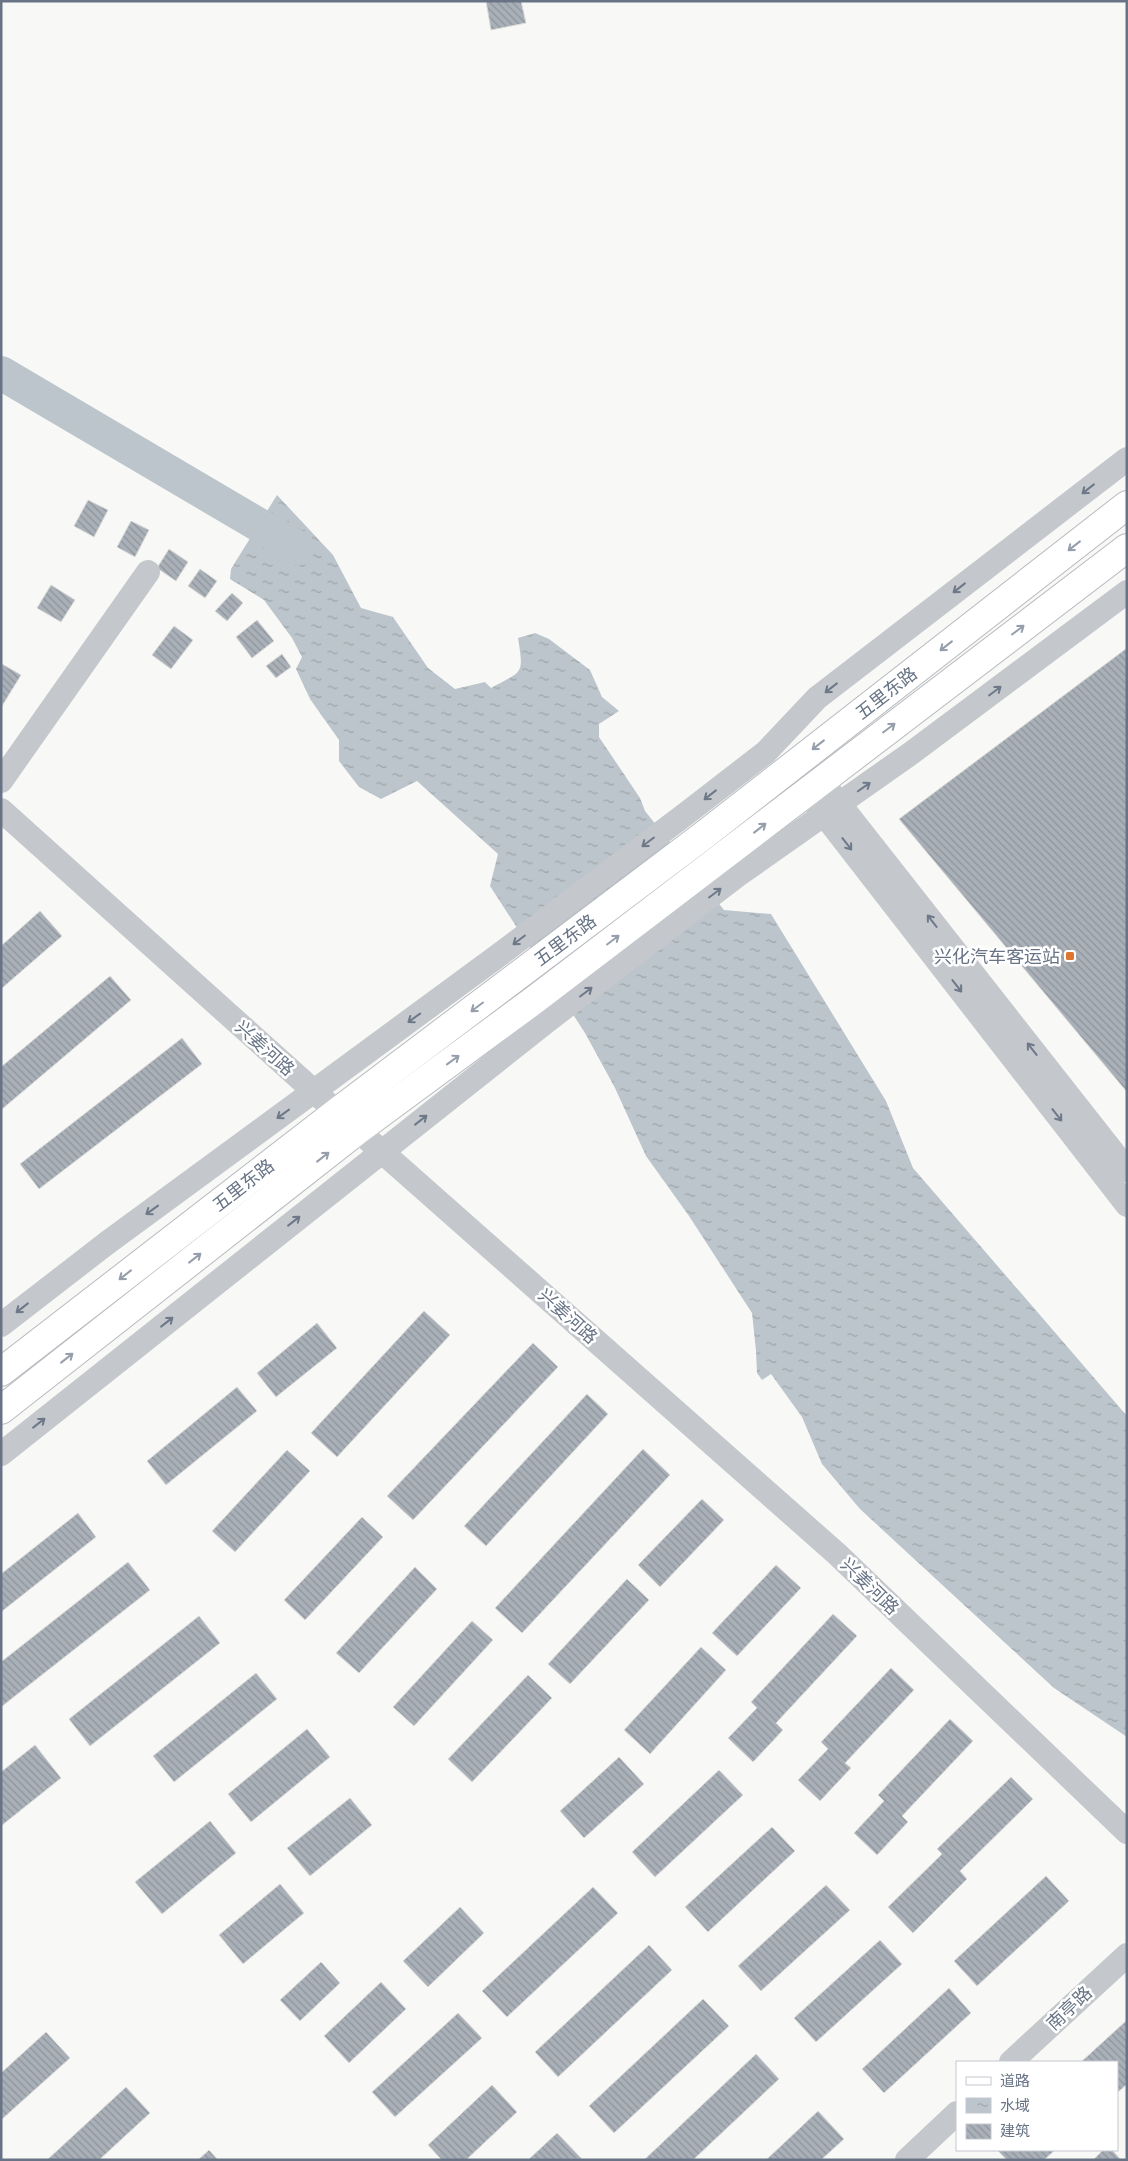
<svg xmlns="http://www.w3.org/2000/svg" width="1128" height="2161" font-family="'Roboto Condensed','Noto Sans SC',sans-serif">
<defs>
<pattern id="water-ripples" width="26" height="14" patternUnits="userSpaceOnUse" patternTransform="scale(1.25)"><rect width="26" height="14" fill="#bcc5cb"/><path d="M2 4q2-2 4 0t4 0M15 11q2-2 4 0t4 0" fill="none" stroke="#9da5aa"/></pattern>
<pattern id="building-back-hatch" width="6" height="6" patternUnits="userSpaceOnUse" patternTransform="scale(1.25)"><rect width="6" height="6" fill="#aab0b8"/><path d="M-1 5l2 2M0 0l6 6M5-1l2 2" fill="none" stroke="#8e949b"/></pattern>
</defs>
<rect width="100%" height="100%" fill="#f8f9f6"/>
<path fill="url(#water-ripples)" d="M277 495 333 555 361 608 393 617 428 668 455 689 485 682 491 688C523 670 524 676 518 638L535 633 549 639 590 670 602 697 619 711 599 724V737L640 798 645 811 724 910 771 914 886 1101 913 1168 1127 1416V1737L1054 1688 860 1509 822 1464 802 1417 771 1374 762 1380 757 1373 756 1351 752 1313 689 1216 646 1156 615 1088 585 1033 490 886 498 854 417 781 381 799 359 787 339 761V740L310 699 296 669 302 657 292 638 264 600 230 579 231 569Z"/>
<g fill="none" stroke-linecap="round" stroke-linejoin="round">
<polyline stroke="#bcc5cb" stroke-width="34" points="1,373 298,548"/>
</g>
<g fill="url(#building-back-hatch)" stroke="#dadad8">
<polygon points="486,1 521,1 526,23 491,30"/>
<polygon points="88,500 108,510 94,537 74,526"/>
<polygon points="131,521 149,530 135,557 117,547"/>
<polygon points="169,549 188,562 176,581 157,568"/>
<polygon points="200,569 217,581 205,598 188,586"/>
<polygon points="51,585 75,600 61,622 37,608"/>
<polygon points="232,593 243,603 227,621 215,611"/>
<polygon points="257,620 274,641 252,658 236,637"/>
<polygon points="174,626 193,640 171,669 152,655"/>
<polygon points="1127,648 1127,1092 899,819"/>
<polygon points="282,654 291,667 276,678 266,666"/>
<polygon points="2,664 21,675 2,706 1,666"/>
<polygon points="40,911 62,936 1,989 1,946"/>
<polygon points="110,976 131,1000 1,1110 1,1067"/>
<polygon points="182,1038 202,1064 39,1189 20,1164"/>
<polygon points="424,1311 450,1335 337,1457 311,1433"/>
<polygon points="317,1323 337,1348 276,1397 257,1373"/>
<polygon points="533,1343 558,1367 413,1520 387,1496"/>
<polygon points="237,1387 257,1411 166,1485 147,1461"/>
<polygon points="587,1394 608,1414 486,1546 464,1526"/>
<polygon points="643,1449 670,1475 522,1633 495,1608"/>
<polygon points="287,1450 310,1471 235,1552 212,1531"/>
<polygon points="702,1499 724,1520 660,1587 638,1565"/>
<polygon points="78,1513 96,1537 1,1612 1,1574"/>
<polygon points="362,1517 383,1537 305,1620 284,1600"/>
<polygon points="128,1562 150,1590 1,1707 1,1662"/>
<polygon points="776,1565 801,1588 737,1656 712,1633"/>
<polygon points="415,1567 437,1589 359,1673 336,1653"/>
<polygon points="627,1579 649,1600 570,1684 548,1664"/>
<polygon points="833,1614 857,1636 776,1723 783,1730 753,1762 728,1738 757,1708 751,1702"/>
<polygon points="199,1616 220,1643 90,1746 69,1719"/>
<polygon points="472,1621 493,1640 414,1726 393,1707"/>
<polygon points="701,1647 726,1670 650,1754 624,1730"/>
<polygon points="891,1668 914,1690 845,1763 851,1768 820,1801 798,1780 828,1749 821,1742"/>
<polygon points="256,1673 277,1699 174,1782 153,1756"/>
<polygon points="528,1675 552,1698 472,1782 448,1759"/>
<polygon points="950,1719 973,1741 902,1816 908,1822 877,1855 854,1833 884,1801 878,1795"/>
<polygon points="307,1729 330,1757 251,1822 228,1794"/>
<polygon points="35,1745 61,1778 1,1826 1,1772"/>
<polygon points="619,1757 644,1784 584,1838 560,1811"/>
<polygon points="719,1770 743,1795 655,1877 632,1852"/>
<polygon points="1011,1777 1033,1799 960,1871 967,1879 913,1933 888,1907 942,1854 937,1849"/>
<polygon points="350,1798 372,1825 310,1876 287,1848"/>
<polygon points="210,1821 236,1853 162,1914 135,1882"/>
<polygon points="772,1827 795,1851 708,1932 685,1907"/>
<polygon points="1046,1876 1069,1901 977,1986 954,1961"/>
<polygon points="280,1884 304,1913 243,1964 219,1935"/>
<polygon points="826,1885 850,1910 761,1991 738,1966"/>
<polygon points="593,1887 618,1913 507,2017 482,1991"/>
<polygon points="460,1907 484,1933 428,1987 403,1961"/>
<polygon points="880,1940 902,1964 816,2042 794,2018"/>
<polygon points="649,1945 672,1970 558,2077 535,2052"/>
<polygon points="321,1962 340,1983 300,2021 280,2000"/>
<polygon points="381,1982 406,2009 349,2063 324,2036"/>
<polygon points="949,1988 971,2013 884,2093 862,2069"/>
<polygon points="703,1999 729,2026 614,2133 589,2106"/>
<polygon points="458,2013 482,2038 395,2117 372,2092"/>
<polygon points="1127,2020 1127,2084 1117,2093 1117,2062 1081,2062"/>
<polygon points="46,2032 70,2058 1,2120 1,2073"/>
<polygon points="756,2054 779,2079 693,2160 644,2160"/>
<polygon points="492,2085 517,2112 466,2160 442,2160 428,2145"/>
<polygon points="126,2087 150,2113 99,2160 47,2160"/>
<polygon points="818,2111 844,2139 821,2160 766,2160"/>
<polygon points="557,2133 582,2159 528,2160"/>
<polygon points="209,2150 218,2160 198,2160"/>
<polygon points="997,2150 1055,2150 1044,2160 1007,2160"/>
<polygon points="1103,2150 1112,2150 1121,2160 1093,2160"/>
</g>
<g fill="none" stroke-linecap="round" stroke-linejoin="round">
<defs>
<g id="major">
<polyline points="1,1372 337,1112 704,835 1127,505"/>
<polyline points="1,1410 358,1130 533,1001 1127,548"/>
</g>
</defs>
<use href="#major" stroke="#b7babf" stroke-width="30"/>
<g stroke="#c4c7cb" stroke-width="24">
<polyline points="1,781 148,572"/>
<polyline points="830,792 1127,1170"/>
<polyline points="815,803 1127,1205"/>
<polyline points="1,810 337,1112 837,1554 1127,1832"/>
<polyline points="1,1325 107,1243 495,958 687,813 766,752 817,698 1127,459"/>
<polyline points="1,1454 547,1021 738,875 910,754 1127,592"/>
<polyline points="1011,2062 1127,1955"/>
<polyline points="907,2160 957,2113"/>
</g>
<use href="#major" stroke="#fff" stroke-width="28"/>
</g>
<defs><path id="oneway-shaft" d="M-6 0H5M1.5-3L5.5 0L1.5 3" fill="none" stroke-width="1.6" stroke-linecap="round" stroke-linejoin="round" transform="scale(1.25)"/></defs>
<g stroke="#6d7889">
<use href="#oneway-shaft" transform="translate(1088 489) rotate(142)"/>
<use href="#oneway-shaft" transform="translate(959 588) rotate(142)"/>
<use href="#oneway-shaft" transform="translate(831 688) rotate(142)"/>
<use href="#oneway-shaft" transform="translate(995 691) rotate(-37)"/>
<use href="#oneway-shaft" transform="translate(864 787) rotate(-35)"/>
<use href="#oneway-shaft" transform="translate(710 795) rotate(142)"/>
<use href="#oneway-shaft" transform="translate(648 842) rotate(143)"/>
<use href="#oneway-shaft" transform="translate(847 844) rotate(52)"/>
<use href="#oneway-shaft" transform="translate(715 893) rotate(-37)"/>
<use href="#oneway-shaft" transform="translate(932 921) rotate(-128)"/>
<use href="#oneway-shaft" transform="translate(519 940) rotate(143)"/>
<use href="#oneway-shaft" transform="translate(957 986) rotate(52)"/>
<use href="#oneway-shaft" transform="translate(586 992) rotate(-37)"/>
<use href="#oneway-shaft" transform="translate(414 1018) rotate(144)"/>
<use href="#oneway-shaft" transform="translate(1032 1049) rotate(-128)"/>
<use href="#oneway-shaft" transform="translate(283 1114) rotate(144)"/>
<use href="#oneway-shaft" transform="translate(1057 1115) rotate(52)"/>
<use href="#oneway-shaft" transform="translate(421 1120) rotate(-38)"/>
<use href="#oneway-shaft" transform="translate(152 1210) rotate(144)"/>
<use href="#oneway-shaft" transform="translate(294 1221) rotate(-38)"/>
<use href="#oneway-shaft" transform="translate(22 1308) rotate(142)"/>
<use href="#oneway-shaft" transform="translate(167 1322) rotate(-38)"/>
<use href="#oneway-shaft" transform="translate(39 1423) rotate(-38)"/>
</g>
<g stroke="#959eaa">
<use href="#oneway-shaft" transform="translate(1074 546) rotate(142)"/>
<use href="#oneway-shaft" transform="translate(1018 630) rotate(-37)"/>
<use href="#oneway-shaft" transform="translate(946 646) rotate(142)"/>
<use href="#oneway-shaft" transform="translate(889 728) rotate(-37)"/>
<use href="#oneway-shaft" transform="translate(818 745) rotate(142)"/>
<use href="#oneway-shaft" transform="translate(760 828) rotate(-38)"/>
<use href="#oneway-shaft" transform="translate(613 940) rotate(-37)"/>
<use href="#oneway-shaft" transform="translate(477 1007) rotate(143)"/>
<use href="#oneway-shaft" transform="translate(453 1060) rotate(-36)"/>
<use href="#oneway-shaft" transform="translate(323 1157) rotate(-38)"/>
<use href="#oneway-shaft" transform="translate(195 1258) rotate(-38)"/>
<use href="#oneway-shaft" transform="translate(125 1275) rotate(142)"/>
<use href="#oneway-shaft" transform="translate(67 1358) rotate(-38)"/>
</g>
<rect fill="#de7631" stroke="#fff" stroke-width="2" x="1065" y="951" width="10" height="10" rx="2.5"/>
<g text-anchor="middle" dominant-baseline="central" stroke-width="5" stroke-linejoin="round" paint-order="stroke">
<g font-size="18" fill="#687486" stroke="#fff">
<text transform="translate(886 693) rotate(-38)">五里东路</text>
<text transform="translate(565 940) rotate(-37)">五里东路</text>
<text transform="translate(265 1048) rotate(42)">兴姜河路</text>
<text transform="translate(243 1185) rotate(-38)">五里东路</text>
<text transform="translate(568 1316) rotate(42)">兴姜河路</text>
<text transform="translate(870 1586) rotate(44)">兴姜河路</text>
<text transform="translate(1069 2008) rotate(-43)">南亭路</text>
</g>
<g font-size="18" fill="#687486" stroke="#fff" text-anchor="end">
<text x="1060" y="956">兴化汽车客运站</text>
</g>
</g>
<rect width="1128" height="2161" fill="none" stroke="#687486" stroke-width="5"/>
<rect x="956" y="2061" width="162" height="90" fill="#ffffff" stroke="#c3c7cf"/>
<rect x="966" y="2077" width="25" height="8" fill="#ffffff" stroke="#c3c7cf"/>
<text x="1000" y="2086" font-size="15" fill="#687486">道路</text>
<rect x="966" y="2098" width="25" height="15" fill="url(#water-ripples)" stroke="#c3c7cf"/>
<text x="1000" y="2111" font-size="15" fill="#687486">水域</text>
<rect x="966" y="2124" width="25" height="15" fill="url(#building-back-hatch)" stroke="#c3c7cf"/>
<text x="1000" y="2136" font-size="15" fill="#687486">建筑</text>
</svg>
